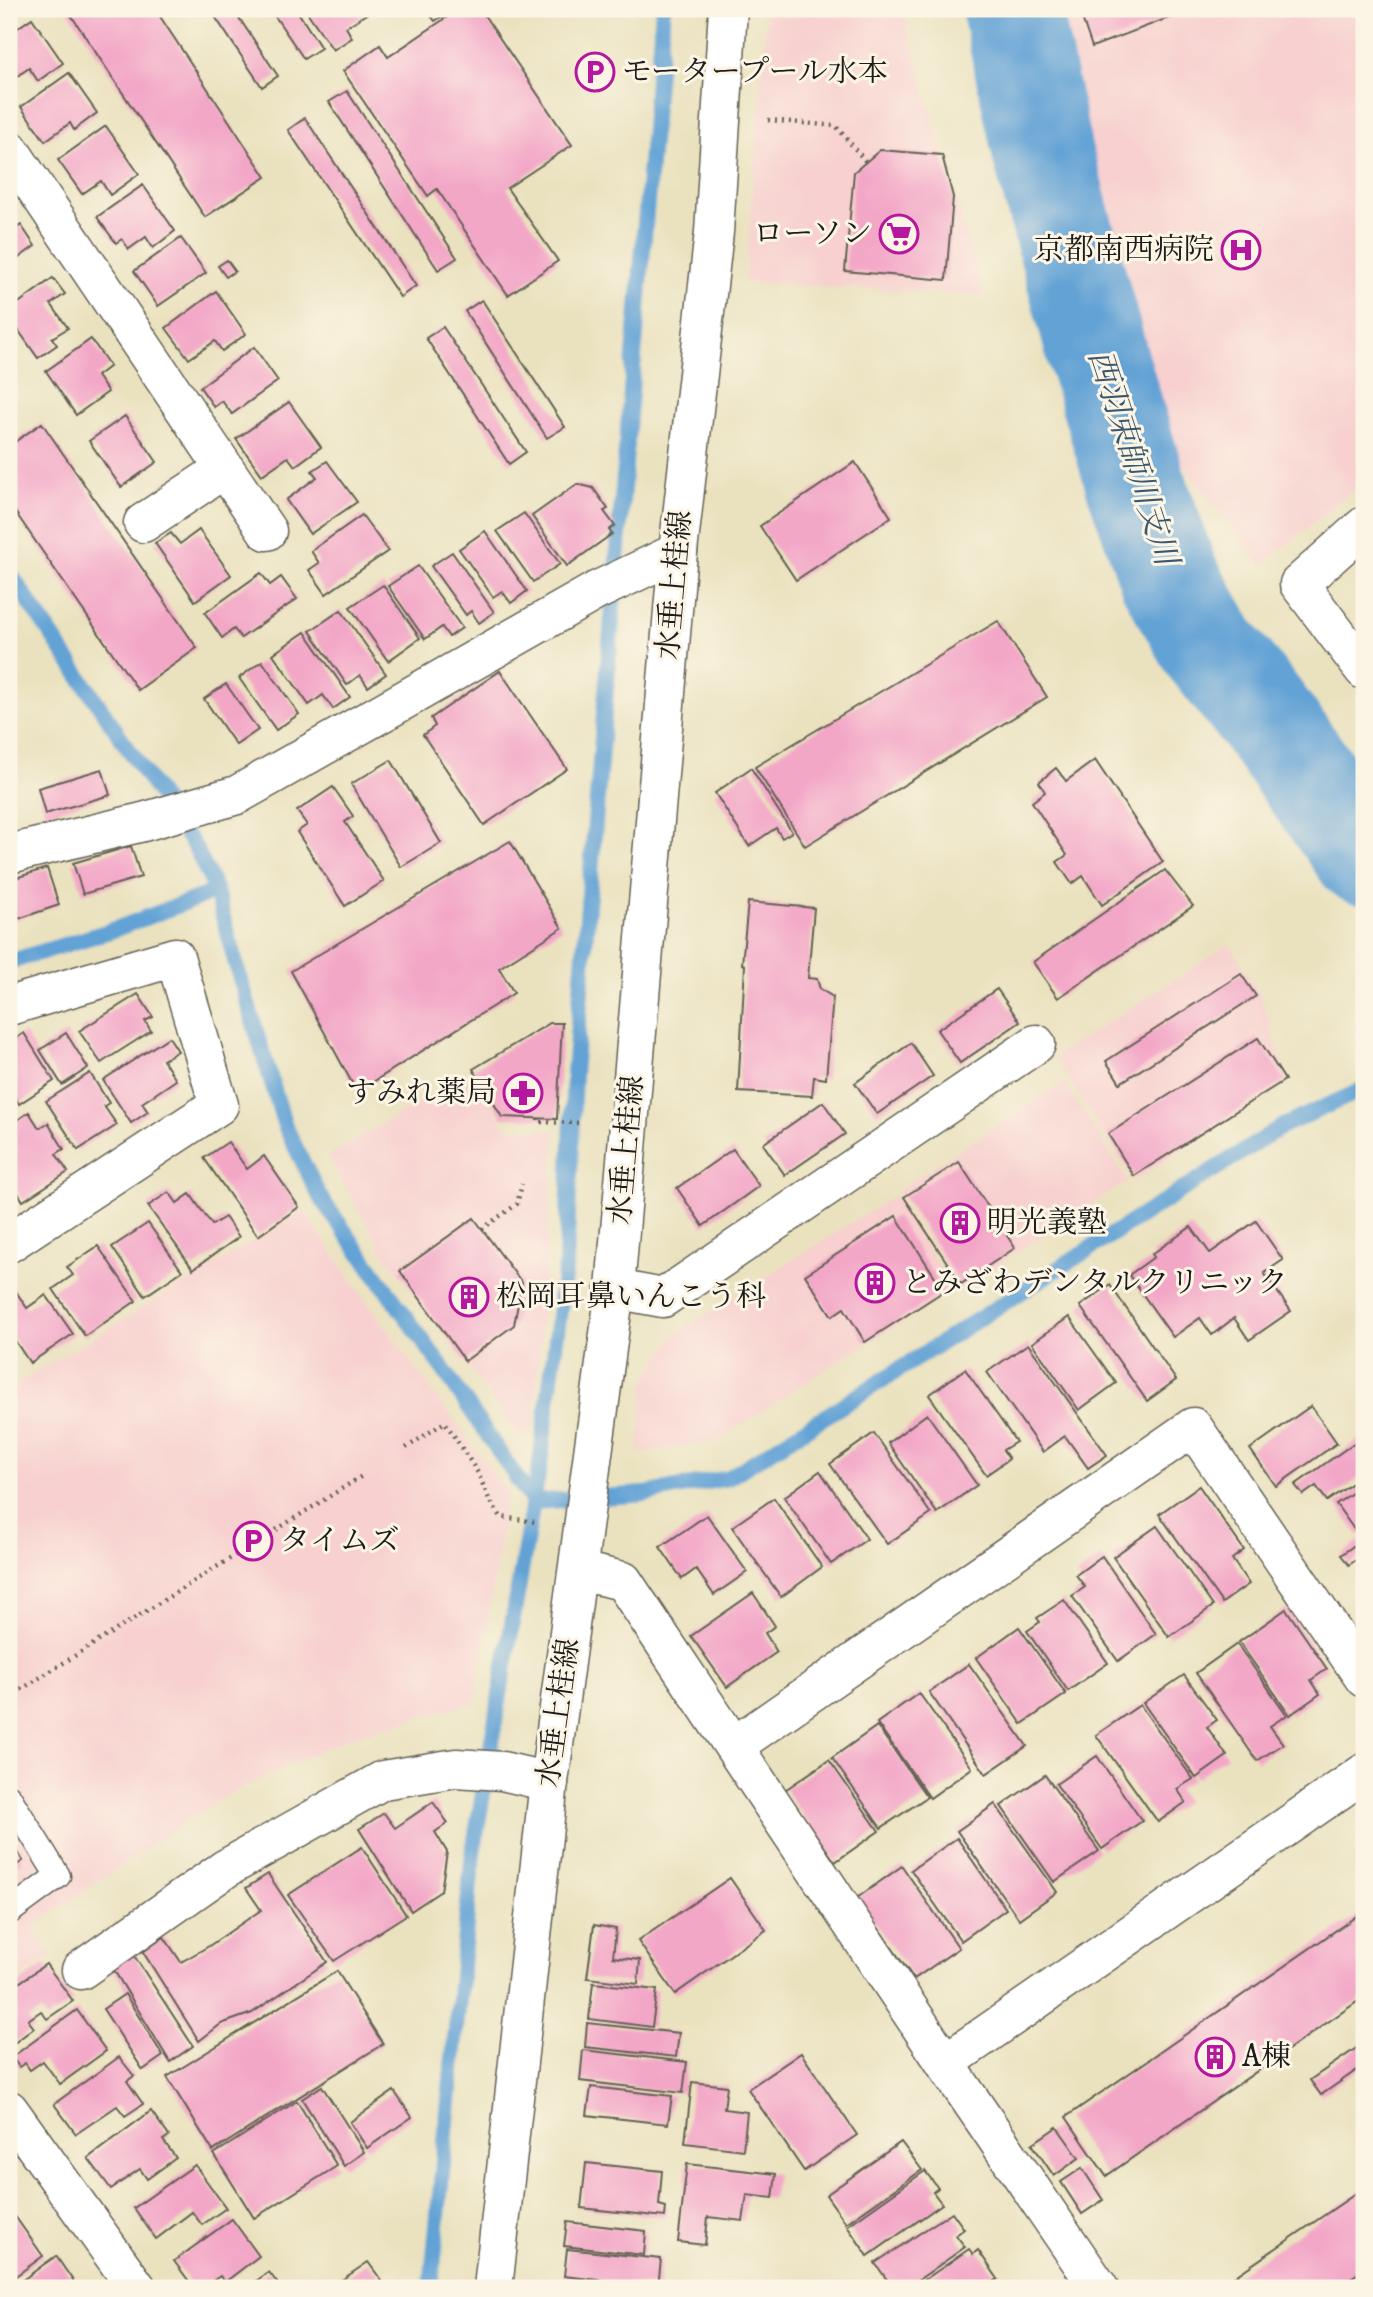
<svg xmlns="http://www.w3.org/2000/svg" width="1373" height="2297" font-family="'IM FELL DW Pica','Noto Serif JP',serif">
<rect width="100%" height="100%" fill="#fcf5e5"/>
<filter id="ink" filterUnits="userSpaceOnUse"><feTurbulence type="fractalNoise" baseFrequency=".0143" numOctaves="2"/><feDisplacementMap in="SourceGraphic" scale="14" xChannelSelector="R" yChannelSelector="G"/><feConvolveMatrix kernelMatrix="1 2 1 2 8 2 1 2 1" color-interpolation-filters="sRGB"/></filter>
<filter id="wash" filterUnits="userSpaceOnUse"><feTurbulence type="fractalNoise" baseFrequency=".00686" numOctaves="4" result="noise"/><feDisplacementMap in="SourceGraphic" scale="28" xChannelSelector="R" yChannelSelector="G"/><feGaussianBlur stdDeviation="1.57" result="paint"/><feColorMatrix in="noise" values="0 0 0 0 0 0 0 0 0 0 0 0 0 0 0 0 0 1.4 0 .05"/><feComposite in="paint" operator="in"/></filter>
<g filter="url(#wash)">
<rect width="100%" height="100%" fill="#eae2bf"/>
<g fill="#f7d0cf">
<polygon points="767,9 902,9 984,295 745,282"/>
<polygon points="1053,9 1364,9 1364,481 1262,565 1170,449"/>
<polygon points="1230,944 1261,996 1288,1081 1134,1181 1054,1057"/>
<polygon points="472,1071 506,1128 555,1131 534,1427 520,1437 385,1255 328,1156"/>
<polygon points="1064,1082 1128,1181 960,1289 897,1190"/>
<polygon points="894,1196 954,1291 833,1364 719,1440 638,1453 645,1381 674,1335"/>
<polygon points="304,1211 358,1290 507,1492 475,1702 346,1738 230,1794 189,1819 32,1927 52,1955 9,1986 9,1388"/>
</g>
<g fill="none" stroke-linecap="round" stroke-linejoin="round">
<g stroke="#62a2d5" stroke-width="16">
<polyline points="663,9 574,1074 566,1262 540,1464 533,1502 645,1494 728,1478 1283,1126 1364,1089"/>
<polyline points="9,572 196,849 216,891 237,968 285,1126 320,1197 439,1363 533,1502 473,1852 431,2288"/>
<polyline points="9,962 113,930 216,891"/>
</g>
<polyline stroke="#62a2d5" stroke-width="100" points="1012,9 1043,155 1099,361 1135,481 1169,577 1210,648 1261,712 1364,855"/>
</g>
<g id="blocks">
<g fill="#f3a7c7">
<polygon points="67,9 155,9 266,177 205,217"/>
<polygon points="210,9 233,9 278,76 262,87"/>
<polygon points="270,9 296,9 321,48 304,59"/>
<polygon points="305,9 374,9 346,27 352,38 333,50"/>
<polygon points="426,9 454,9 435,21"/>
<polygon points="459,9 480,9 572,145 507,188 558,261 508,295 437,189 428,196 343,71 380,45 388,57"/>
<polygon points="1079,9 1192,9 1092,47"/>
<polygon points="32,18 63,63 38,81 29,68 9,82 9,34"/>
<polygon points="69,73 97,113 74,130 70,123 45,141 21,107"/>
<polygon points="347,91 457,258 438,270 329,102"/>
<polygon points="305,118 416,286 400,297 288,130"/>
<polygon points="106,126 139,174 110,195 101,181 82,194 58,160"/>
<polygon points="880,150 942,155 953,197 946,280 845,271 854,172"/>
<polygon points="143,185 175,231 153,248 146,237 129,249 122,239 116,243 97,217"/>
<polygon points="21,225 35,246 9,265 9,229 11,232"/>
<polygon points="181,238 206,273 158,306 134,271"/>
<polygon points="227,260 235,271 226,277 218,266"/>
<polygon points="53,278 65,294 51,304 68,328 52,338 57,345 38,358 9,317 9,310"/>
<polygon points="216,291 246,334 222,351 215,341 189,359 166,328"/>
<polygon points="482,300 565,427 547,438 465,311"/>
<polygon points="443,327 526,452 509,464 426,338"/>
<polygon points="91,339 110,366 97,376 108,392 76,415 46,371"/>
<polygon points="254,347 278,381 232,414 222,401 214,407 200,387"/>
<polygon points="289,402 321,447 295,466 288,457 262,475 236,439"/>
<polygon points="125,416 157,462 121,487 89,441"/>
<polygon points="42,423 197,648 138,690 9,503 9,446"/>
<polygon points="327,461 357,502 310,534 286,500 317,477 312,471"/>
<polygon points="855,462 891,517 796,580 760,526"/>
<polygon points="577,484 593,488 608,509 604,511 615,526 609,530 612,534 567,566 532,516"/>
<polygon points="524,513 560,564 533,582 497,531"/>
<polygon points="362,515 388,551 326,594 309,570 319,563 311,551"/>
<polygon points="199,530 231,575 195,601 155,543 171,533 180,544"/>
<polygon points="485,531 527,591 511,603 502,591 493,597 459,549"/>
<polygon points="452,552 494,612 479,623 471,611 466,615 431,566"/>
<polygon points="418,566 462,628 449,637 442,627 425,639 388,586"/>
<polygon points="261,573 270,585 281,577 297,599 241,638 234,629 222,638 205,613"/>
<polygon points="383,585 420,638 388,661 350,607"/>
<polygon points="341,610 386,674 368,687 360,675 347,685 310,631"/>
<polygon points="998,621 1047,697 805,846 755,767"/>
<polygon points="305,632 350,697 333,709 323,695 309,705 273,654"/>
<polygon points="262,661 299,714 276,730 239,678"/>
<polygon points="500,671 567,769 484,825 423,735 435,726 431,718"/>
<polygon points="226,684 258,730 236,745 204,699"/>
<polygon points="391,760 441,843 401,867 351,784"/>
<polygon points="1095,760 1163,862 1102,905 1083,876 1072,884 1057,862 1067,855 1032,802 1045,792 1039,782 1056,768 1066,781"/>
<polygon points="751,768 792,832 782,838 776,828 749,846 715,793"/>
<polygon points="102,769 110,795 45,814 38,788"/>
<polygon points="333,787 353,816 345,822 384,881 345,906 297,832 307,825 297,811"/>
<polygon points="510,841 562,928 499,968 514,993 357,1092 291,971"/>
<polygon points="131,846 141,877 83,894 73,863"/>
<polygon points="47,868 59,905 9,922 9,880"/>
<polygon points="1165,870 1193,906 1058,998 1033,962"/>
<polygon points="748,902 814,908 808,978 817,979 820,989 833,997 826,1079 814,1077 812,1096 738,1092 745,965 742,964"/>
<polygon points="1241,974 1256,996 1120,1083 1106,1061"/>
<polygon points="997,989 1020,1022 960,1063 937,1030"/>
<polygon points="138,994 153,1017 145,1021 151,1031 101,1063 79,1031"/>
<polygon points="550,1023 562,1023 557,1119 502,1117 473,1069"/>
<polygon points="24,1033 54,1081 19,1104 9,1087 9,1043"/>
<polygon points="66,1033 88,1068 62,1085 40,1050"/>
<polygon points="169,1037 178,1051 163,1060 176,1080 142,1103 148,1112 131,1123 103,1080"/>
<polygon points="1258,1038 1285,1080 1134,1176 1108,1134"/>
<polygon points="911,1043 933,1076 877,1114 855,1083"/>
<polygon points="90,1073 109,1103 104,1106 117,1125 78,1150 46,1101"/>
<polygon points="823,1102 845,1134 785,1175 763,1144"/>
<polygon points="29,1112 39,1128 48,1123 64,1149 56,1154 68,1172 23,1201 9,1179 9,1126"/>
<polygon points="228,1142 247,1169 264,1156 299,1207 258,1236 204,1158"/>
<polygon points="733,1149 759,1186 703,1226 677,1188"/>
<polygon points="959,1162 1015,1248 961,1284 904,1197"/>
<polygon points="169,1192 177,1203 190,1194 212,1225 225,1217 239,1237 193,1269 148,1206"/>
<polygon points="896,1216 944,1291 865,1342 844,1308 832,1316 805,1275"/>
<polygon points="474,1218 522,1283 514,1325 465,1361 400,1271"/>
<polygon points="1256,1221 1283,1260 1264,1273 1291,1311 1249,1340 1234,1318 1212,1335 1200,1318 1173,1337 1129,1275 1154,1257 1152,1254 1191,1227 1210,1253"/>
<polygon points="148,1223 182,1271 145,1296 112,1247"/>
<polygon points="98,1246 136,1301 85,1336 53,1289 73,1275 67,1267"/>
<polygon points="11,1284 27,1308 46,1295 73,1334 30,1363 9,1332 9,1286"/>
<polygon points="1110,1285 1176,1380 1147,1401 1080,1306"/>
<polygon points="1069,1317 1116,1383 1079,1410 1032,1343"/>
<polygon points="1028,1344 1107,1455 1088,1468 1065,1436 1043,1452 987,1372"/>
<polygon points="965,1369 1016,1442 1003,1450 1009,1459 986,1475 929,1395"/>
<polygon points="1311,1406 1337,1443 1276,1486 1250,1449"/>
<polygon points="927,1414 977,1485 937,1513 888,1443"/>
<polygon points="874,1433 931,1514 887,1544 830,1464"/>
<polygon points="1364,1436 1364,1475 1327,1501 1316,1486 1303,1495 1295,1485"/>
<polygon points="820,1471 867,1539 831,1564 784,1497"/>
<polygon points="1364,1485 1364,1531 1358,1535 1336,1504"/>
<polygon points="1199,1486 1244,1550 1232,1559 1249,1584 1222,1603 1159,1514"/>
<polygon points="774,1498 822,1567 781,1597 732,1527"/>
<polygon points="707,1515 747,1572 714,1595 696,1569 682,1579 660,1547"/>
<polygon points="1157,1526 1213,1606 1169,1637 1113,1557"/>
<polygon points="1364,1538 1364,1554 1349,1565 1341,1555"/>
<polygon points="1102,1556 1156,1634 1118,1661 1072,1596 1085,1587 1076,1575"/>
<polygon points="753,1593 775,1626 765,1633 777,1652 727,1687 691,1636"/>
<polygon points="1064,1600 1108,1663 1068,1691 1027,1631 1040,1622 1037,1618"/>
<polygon points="1286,1609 1327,1669 1311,1680 1320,1694 1290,1715 1239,1642"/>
<polygon points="1019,1627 1066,1694 1022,1724 976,1658"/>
<polygon points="1237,1644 1287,1715 1270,1726 1283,1744 1257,1761 1196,1673"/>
<polygon points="969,1664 1027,1746 986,1774 929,1692"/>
<polygon points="1184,1675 1217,1720 1207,1727 1227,1756 1196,1778 1143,1703"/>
<polygon points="919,1693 972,1768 930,1798 877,1723"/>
<polygon points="1140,1705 1193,1779 1177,1789 1186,1802 1158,1822 1096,1735"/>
<polygon points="877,1726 927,1797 881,1828 832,1758"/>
<polygon points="1097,1756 1142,1821 1102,1849 1056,1784"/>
<polygon points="829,1760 879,1831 835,1862 785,1790"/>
<polygon points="1045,1775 1099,1851 1054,1882 1001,1806"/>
<polygon points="433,1802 448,1823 435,1832 447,1852 441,1891 411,1911 359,1829 384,1813 395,1828"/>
<polygon points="995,1804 1057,1892 1019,1919 957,1831"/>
<polygon points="9,1837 23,1861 9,1870"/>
<polygon points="957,1838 1006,1909 961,1941 911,1870"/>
<polygon points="362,1847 406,1915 334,1961 288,1895"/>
<polygon points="902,1866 959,1948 914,1979 857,1898"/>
<polygon points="268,1874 327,1962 252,2013 221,2024 199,2041 143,1952 164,1937 181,1962 209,1946 261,1910 246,1888"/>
<polygon points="730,1878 766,1930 675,1994 638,1941"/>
<polygon points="1364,1911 1364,1997 1106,2176 1066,2117"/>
<polygon points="594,1925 616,1929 613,1957 640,1960 638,1984 587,1978"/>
<polygon points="133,1954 193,2046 170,2062 112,1967"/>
<polygon points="46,1964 73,2001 47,2019 41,2011 28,2020 34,2028 9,2047 9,1990"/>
<polygon points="337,1971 383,2044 213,2151 167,2077"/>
<polygon points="593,1983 657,1990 652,2027 589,2019"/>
<polygon points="125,1994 163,2056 143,2070 103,2009"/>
<polygon points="77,2010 106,2051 60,2084 43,2061 30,2070 25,2063 19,2067 12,2057"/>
<polygon points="587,2023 679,2033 676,2057 585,2047"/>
<polygon points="1364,2043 1364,2065 1321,2095 1310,2080"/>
<polygon points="583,2050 687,2062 683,2093 580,2081"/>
<polygon points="801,2053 857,2135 804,2171 748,2089"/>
<polygon points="119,2057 134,2076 127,2081 143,2104 125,2116 117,2106 76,2134 54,2104"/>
<polygon points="692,2082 727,2086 724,2109 747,2112 743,2150 685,2143"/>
<polygon points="322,2086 364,2152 344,2166 302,2099"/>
<polygon points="591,2087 672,2096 668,2124 587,2115"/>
<polygon points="394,2091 412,2117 367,2148 350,2122"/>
<polygon points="297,2101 337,2166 254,2218 214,2154"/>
<polygon points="151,2111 169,2136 163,2140 176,2158 147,2179 140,2169 111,2189 88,2158"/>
<polygon points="1057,2127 1079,2158 1054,2176 1032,2144"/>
<polygon points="901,2142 922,2170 846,2223 826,2195"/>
<polygon points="586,2163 662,2171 659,2205 666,2207 665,2217 581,2208"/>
<polygon points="687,2164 776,2174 773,2198 747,2195 743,2221 708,2217 705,2245 678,2242"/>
<polygon points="195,2165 226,2208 202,2225 192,2212 156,2239 134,2208"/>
<polygon points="1082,2168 1103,2200 1082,2214 1061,2182"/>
<polygon points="925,2171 938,2188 933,2192 942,2204 868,2256 847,2226"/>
<polygon points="1364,2188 1364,2269 1336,2288 1218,2288"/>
<polygon points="12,2212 43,2256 9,2281 9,2214"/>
<polygon points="952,2212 964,2229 956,2235 965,2247 907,2288 893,2288 875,2263"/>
<polygon points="232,2219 259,2256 225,2282 220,2276 202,2288 194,2288 174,2261"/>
<polygon points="567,2222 646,2231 644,2255 564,2246"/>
<polygon points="567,2249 661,2259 658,2287 564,2276"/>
<polygon points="969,2249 973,2254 978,2250 998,2279 985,2288 913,2288"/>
<polygon points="56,2256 78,2288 12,2288 43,2265"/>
<polygon points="368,2262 387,2288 330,2288"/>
<polygon points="269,2272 281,2288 246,2288"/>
<polygon points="563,2281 611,2286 610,2288 562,2288"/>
</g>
</g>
</g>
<g filter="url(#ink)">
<use href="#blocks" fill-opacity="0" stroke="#646155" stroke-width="2"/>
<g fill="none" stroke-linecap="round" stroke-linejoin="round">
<defs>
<polyline id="service" points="9,1797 58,1876 9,1912"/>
<g id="minor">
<polyline points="9,149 267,531"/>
<polyline points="143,523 224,469"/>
<polyline points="1364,526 1299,584 1364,670"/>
<polyline points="9,854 143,822 237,795 596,591 678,552"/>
<polyline points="9,1006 175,957 219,1105 9,1243"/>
<polyline points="615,1289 663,1298 1036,1044"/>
<polyline points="579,1571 623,1581 945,2063 1099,2288"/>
<polyline points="734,1746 1193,1427 1364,1678"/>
<polyline points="81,1970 225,1869 383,1780 456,1768 502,1771 549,1782"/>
<polyline points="945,2063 1364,1773"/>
<polyline points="9,2110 137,2288"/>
</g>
<polyline id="secondary" points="493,2288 549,1782 615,1289 678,552 714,232 728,9"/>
</defs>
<use href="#service" stroke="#646155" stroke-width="27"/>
<use href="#minor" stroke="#646155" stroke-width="41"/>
<use href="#secondary" stroke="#646155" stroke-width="41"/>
<g stroke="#646155" stroke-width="4.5" stroke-dasharray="2 5" stroke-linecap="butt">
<polyline points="768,120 836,126 866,162"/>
<polyline points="538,1118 538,1122 582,1123"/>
<polyline points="482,1229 517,1204 522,1184"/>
<polyline points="406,1448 445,1422 478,1473 489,1499 501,1517 535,1522"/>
<polyline points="9,1697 362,1476"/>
</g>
<use href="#service" stroke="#fff" stroke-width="24"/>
<use href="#minor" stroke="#fff" stroke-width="38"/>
<use href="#secondary" stroke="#fff" stroke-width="38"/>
</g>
</g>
<defs>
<symbol id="parking-ring" viewBox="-11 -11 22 22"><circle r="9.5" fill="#fcf5e5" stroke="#b5179e" stroke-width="1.5"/><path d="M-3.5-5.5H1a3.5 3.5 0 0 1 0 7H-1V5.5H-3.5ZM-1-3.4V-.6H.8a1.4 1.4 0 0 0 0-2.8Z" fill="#b5179e"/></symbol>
<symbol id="supermarket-ring" viewBox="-11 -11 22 22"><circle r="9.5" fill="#fcf5e5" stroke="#b5179e" stroke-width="1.5"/><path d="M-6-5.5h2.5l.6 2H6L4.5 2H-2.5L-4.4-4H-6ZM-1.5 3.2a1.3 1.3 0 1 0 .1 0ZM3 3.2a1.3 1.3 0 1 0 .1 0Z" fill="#b5179e"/></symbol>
<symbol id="hospital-ring" viewBox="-11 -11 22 22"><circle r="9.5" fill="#fcf5e5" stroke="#b5179e" stroke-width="1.5"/><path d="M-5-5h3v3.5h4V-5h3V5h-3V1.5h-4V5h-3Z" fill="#b5179e"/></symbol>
<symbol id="pharmacy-ring" viewBox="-11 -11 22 22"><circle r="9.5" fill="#fcf5e5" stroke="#b5179e" stroke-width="1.5"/><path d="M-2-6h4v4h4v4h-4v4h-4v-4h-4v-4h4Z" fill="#b5179e"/></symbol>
<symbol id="building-ring" viewBox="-11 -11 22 22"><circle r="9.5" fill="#fcf5e5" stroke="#b5179e" stroke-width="1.5"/><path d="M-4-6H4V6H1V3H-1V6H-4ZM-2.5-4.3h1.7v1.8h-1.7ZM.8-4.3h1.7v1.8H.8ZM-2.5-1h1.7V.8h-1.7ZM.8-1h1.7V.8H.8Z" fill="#b5179e"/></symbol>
</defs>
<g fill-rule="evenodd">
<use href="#parking-ring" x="573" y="50" width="44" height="44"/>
<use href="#supermarket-ring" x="877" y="212" width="44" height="44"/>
<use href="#hospital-ring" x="1219" y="228" width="44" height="44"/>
<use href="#pharmacy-ring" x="501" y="1071" width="44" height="44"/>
<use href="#building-ring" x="938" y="1201" width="44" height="44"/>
<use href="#building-ring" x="853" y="1261" width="44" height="44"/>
<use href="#building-ring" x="447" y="1275" width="44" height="44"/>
<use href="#parking-ring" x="231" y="1519" width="44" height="44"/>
<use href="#building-ring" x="1193" y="2035" width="44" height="44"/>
</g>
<g text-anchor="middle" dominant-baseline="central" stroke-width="6" stroke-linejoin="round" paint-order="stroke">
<g font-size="30" fill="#1c1c1c" stroke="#fcf5e5" text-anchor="start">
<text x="622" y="72">モータープール水本</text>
<text x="872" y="234" text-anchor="end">ローソン</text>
<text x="1214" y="250" text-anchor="end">京都南西病院</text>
<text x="496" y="1093" text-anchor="end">すみれ薬局</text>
<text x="987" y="1223">明光義塾</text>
<text x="902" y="1283">とみざわデンタルクリニック</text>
<text x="496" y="1297">松岡耳鼻いんこう科</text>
<text x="280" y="1541">タイムズ</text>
<text x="1242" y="2057">A棟</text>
</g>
<g font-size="30" fill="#1c1c1c" stroke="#fcf5e5">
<text transform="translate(675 585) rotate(-85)">水垂上桂線</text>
<text transform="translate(627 1150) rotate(-85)">水垂上桂線</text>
<text transform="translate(559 1713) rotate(-82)">水垂上桂線</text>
</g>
<g font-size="32" font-style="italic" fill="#3c586f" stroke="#fcf5e5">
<text transform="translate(1132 458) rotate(72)">西羽束師川支川</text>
</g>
</g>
<rect width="1373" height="2297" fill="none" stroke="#fcf5e5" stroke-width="35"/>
</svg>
